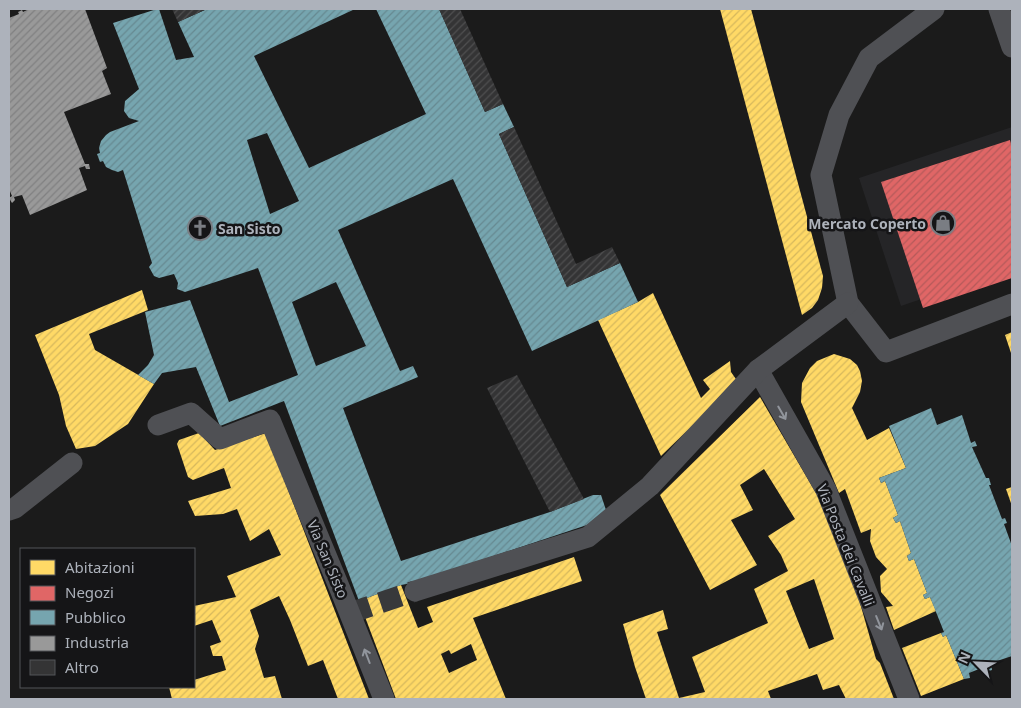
<svg xmlns="http://www.w3.org/2000/svg" width="1021" height="708" font-family="'Noto Sans',sans-serif">
<defs>
<pattern id="homes-hatch" width="6" height="6" patternUnits="userSpaceOnUse" patternTransform="scale(1.25)"><rect width="6" height="6" fill="#ffd966"/><path d="M-1 1l2-2M0 6l6-6M5 7l2-2" fill="none" stroke="#d6b85d"/></pattern>
<pattern id="shops-hatch" width="6" height="6" patternUnits="userSpaceOnUse" patternTransform="scale(1.25)"><rect width="6" height="6" fill="#e06666"/><path d="M-1 1l2-2M0 6l6-6M5 7l2-2" fill="none" stroke="#b55a5a"/></pattern>
<pattern id="public-hatch" width="6" height="6" patternUnits="userSpaceOnUse" patternTransform="scale(1.25)"><rect width="6" height="6" fill="#76a5af"/><path d="M-1 1l2-2M0 6l6-6M5 7l2-2" fill="none" stroke="#668991"/></pattern>
<pattern id="industry-hatch" width="6" height="6" patternUnits="userSpaceOnUse" patternTransform="scale(1.25)"><rect width="6" height="6" fill="#999"/><path d="M-1 1l2-2M0 6l6-6M5 7l2-2" fill="none" stroke="#808081"/></pattern>
<pattern id="building-hatch" width="6" height="6" patternUnits="userSpaceOnUse" patternTransform="scale(1.25)"><rect width="6" height="6" fill="#343435"/><path d="M-1 1l2-2M0 6l6-6M5 7l2-2" fill="none" stroke="#4f4f50"/></pattern>
</defs>
<rect width="100%" height="100%" fill="#1b1b1b"/>
<polygon fill="#252527" points="1012,127 1012,268 901,306 859,178"/>
<g fill="url(#homes-hatch)" fill-rule="evenodd">
<polygon points="720,9 751,9 823,276 822,288 818,300 812,308 802,315"/>
<polygon points="142,290 148,310 89,334 95,350 154,384 128,424 95,446 76,449 66,426 59,395 35,335"/>
<polygon points="653,293 701,398 710,389 703,380 730,361 731,372 738,382 661,456 598,320 638,302"/>
<polygon points="1012,332 1012,356 1005,335"/>
<polygon points="834,354 850,359 857,365 860,371 862,381 860,392 852,408 867,440 889,428 906,468 879,478 881,483 885,481 898,515 893,518 896,523 900,521 911,553 907,556 909,561 914,559 927,593 923,595 925,599 930,597 936,611 894,630 886,607 893,606 881,592 880,576 887,569 876,557 870,541 871,529 861,533 845,489 839,493 801,402 802,383 810,368 817,361"/>
<path d="M760 397 820 500 848 561 876 659 880 663 894 699H846L839 685 823 690 817 674 768 691 771 699H646L635 667 623 624 663 610 668 629 657 632 679 698 705 692 692 657 768 623 754 589 788 571 781 555 768 536 795 519 764 469 740 485 753 510 731 520 757 565 710 590 660 495ZM814 579 834 639 809 649 786 591Z"/>
<polygon points="199,433 215,450 266,433 369,699 338,699 323,660 308,666 290,620 279,596 250,610 259,636 255,649 264,678 275,676 282,699 172,699 169,687 194,687 194,680 226,670 222,656 213,656 210,646 221,642 212,620 194,626 194,606 236,597 227,576 281,555 269,529 250,541 237,509 223,514 195,516 188,501 231,488 224,468 193,480 188,477 177,444 179,440"/>
<polygon points="1012,487 1012,506 1006,489"/>
<path d="M574 557 582 581 473 618 506 699H396L359 601 401 585 418 628 433 622 427 607ZM471 644 477 660 449 673 441 654 449 650 451 654Z"/>
<polygon points="941,633 943,637 946,635 964,679 921,696 902,648"/>
</g>
<polygon fill="url(#shops-hatch)" points="1010,140 1012,148 1012,278 923,308 881,182"/>
<g fill="url(#public-hatch)" fill-rule="evenodd">
<path d="M157 9H159L176 60 194 57 178 22 207 9H355L254 56 309 168 426 114 376 9H439L485 112 503 104 514 127 499 134 567 287 620 263 638 302 532 351 453 179 338 230 400 371 413 366 418 377 343 408 401 561 550 512 593 495H601L606 510 593 523 412 583 401 585 359 601 284 401 220 426 196 367 162 373 154 384 138 375 148 365 154 355 145 312 190 300 229 402 298 375 258 268 185 292 177 289 178 283 174 274 159 278 154 276 149 267 152 263 123 170 118 172 112 170 106 167 103 161 100 162 97 154 100 153 99 148 101 141 106 135 110 132 139 121 129 118 124 111 125 101 139 89 113 23ZM267 133 299 201 270 214 247 140ZM336 282 366 346 316 366 292 302Z"/>
<polygon points="931,408 937,425 962,415 971,443 975,441 977,446 972,447 986,478 989,478 991,485 989,485 1002,519 1005,518 1007,523 1004,524 1012,546 1012,656 991,663 992,670 985,672 984,667 969,673 970,678 964,679 946,635 943,637 941,633 944,632 930,597 925,599 923,595 927,593 914,559 909,561 907,556 911,553 900,521 896,523 893,518 898,515 885,481 881,483 879,478 906,468 889,426"/>
</g>
<polygon fill="url(#industry-hatch)" points="29,9 85,9 107,68 102,71 111,94 64,112 85,164 89,164 90,169 86,169 85,166 79,168 87,190 30,215 22,195 14,197 15,200 12,203 9,198 12,196 9,189 9,18 19,14 18,12 22,10 23,12"/>
<g fill="url(#building-hatch)">
<polygon points="172,9 207,9 178,22"/>
<polygon points="439,9 460,9 503,104 485,112"/>
<polygon points="514,127 576,264 612,247 620,263 567,287 499,134"/>
<polygon points="517,375 584,499 550,512 487,388"/>
</g>
<g fill="none" stroke-linecap="round" stroke-linejoin="round">
<polyline stroke="#38393b" stroke-width="21" stroke-dasharray="21 11" stroke-linecap="butt" points="350,613 415,591"/>
<g stroke="#4f5054" stroke-width="21">
<polyline points="934,9 869,58 839,115 821,175 848,303 886,352 1012,304"/>
<polyline points="999,9 1012,47"/>
<polyline points="758,370 826,490 909,699"/>
<polyline points="158,425 191,413 220,439 270,420 340,589 384,699"/>
<polyline points="9,510 15,508 72,463"/>
<polyline points="415,591 588,537 650,486 758,370 848,303"/>
</g>
</g>
<defs><path id="oneway-shaft" d="M-6 0H5M1.5-3L5.5 0L1.5 3" fill="none" stroke-width="1.6" stroke-linecap="round" stroke-linejoin="round" transform="scale(1.25)"/></defs>
<g stroke="#91959c">
<use href="#oneway-shaft" transform="translate(782 413) rotate(60)"/>
<use href="#oneway-shaft" transform="translate(879 623) rotate(68)"/>
<use href="#oneway-shaft" transform="translate(367 656) rotate(-111)"/>
</g>
<defs>
<symbol id="shop-ring" viewBox="-11 -11 22 22"><circle r="9.5" fill="#151517" stroke="#7a7d83" stroke-width="1.5"/><path d="M-5-2.5h2.3a2.7 3.5 0 0 1 5.4 0H5L5.5 6h-11ZM-1.5-2.5h3a1.5 2.3 0 0 0-3 0Z" fill="#7a7d83"/></symbol>
<symbol id="church-ring" viewBox="-11 -11 22 22"><circle r="9.5" fill="#151517" stroke="#7a7d83" stroke-width="1.5"/><path d="M-1.2-6h2.4v3.5h3.3v2.4h-3.3V6h-2.4V-.1h-3.3v-2.4h3.3Z" fill="#7a7d83"/></symbol>
</defs>
<g fill-rule="evenodd">
<use href="#shop-ring" x="929" y="209" width="28" height="28"/>
<use href="#church-ring" x="186" y="214" width="28" height="28"/>
</g>
<g text-anchor="middle" dominant-baseline="central" stroke-width="5" stroke-linejoin="round" paint-order="stroke">
<g font-size="14" font-weight="bold" fill="#adb2bb" stroke="#151517" text-anchor="end">
<text x="926" y="223">Mercato Coperto</text>
<text x="218" y="228" text-anchor="start">San Sisto</text>
</g>
<g font-size="14" fill="#adb2bb" stroke="#151517">
<text transform="translate(846 545) rotate(68)">Via Posta dei Cavalli</text>
<text transform="translate(328 559) rotate(67)">Via San Sisto</text>
</g>
</g>
<rect width="1021" height="708" fill="none" stroke="#adb2bb" stroke-width="20"/>
<rect x="20" y="548" width="175" height="140" fill="#151517" stroke="#525459"/>
<rect x="30" y="560" width="25" height="15" fill="#ffd966" stroke="#525459"/>
<text x="65" y="573" font-size="15" fill="#adb2bb">Abitazioni</text>
<rect x="30" y="586" width="25" height="15" fill="#e06666" stroke="#525459"/>
<text x="65" y="598" font-size="15" fill="#adb2bb">Negozi</text>
<rect x="30" y="610" width="25" height="15" fill="#76a5af" stroke="#525459"/>
<text x="65" y="623" font-size="15" fill="#adb2bb">Pubblico</text>
<rect x="30" y="636" width="25" height="15" fill="#999999" stroke="#525459"/>
<text x="65" y="648" font-size="15" fill="#adb2bb">Industria</text>
<rect x="30" y="660" width="25" height="15" fill="#343435" stroke="#525459"/>
<text x="65" y="673" font-size="15" fill="#adb2bb">Altro</text>
<g transform="translate(976 663) rotate(294)" stroke="#151517" stroke-width="4" paint-order="stroke">
<path d="M0-4L9 19L0 12L-9 19Z" fill="#adb2bb"/>
<text y="-8" font-size="14" font-weight="bold" text-anchor="middle" fill="#adb2bb">N</text>
</g>
</svg>
